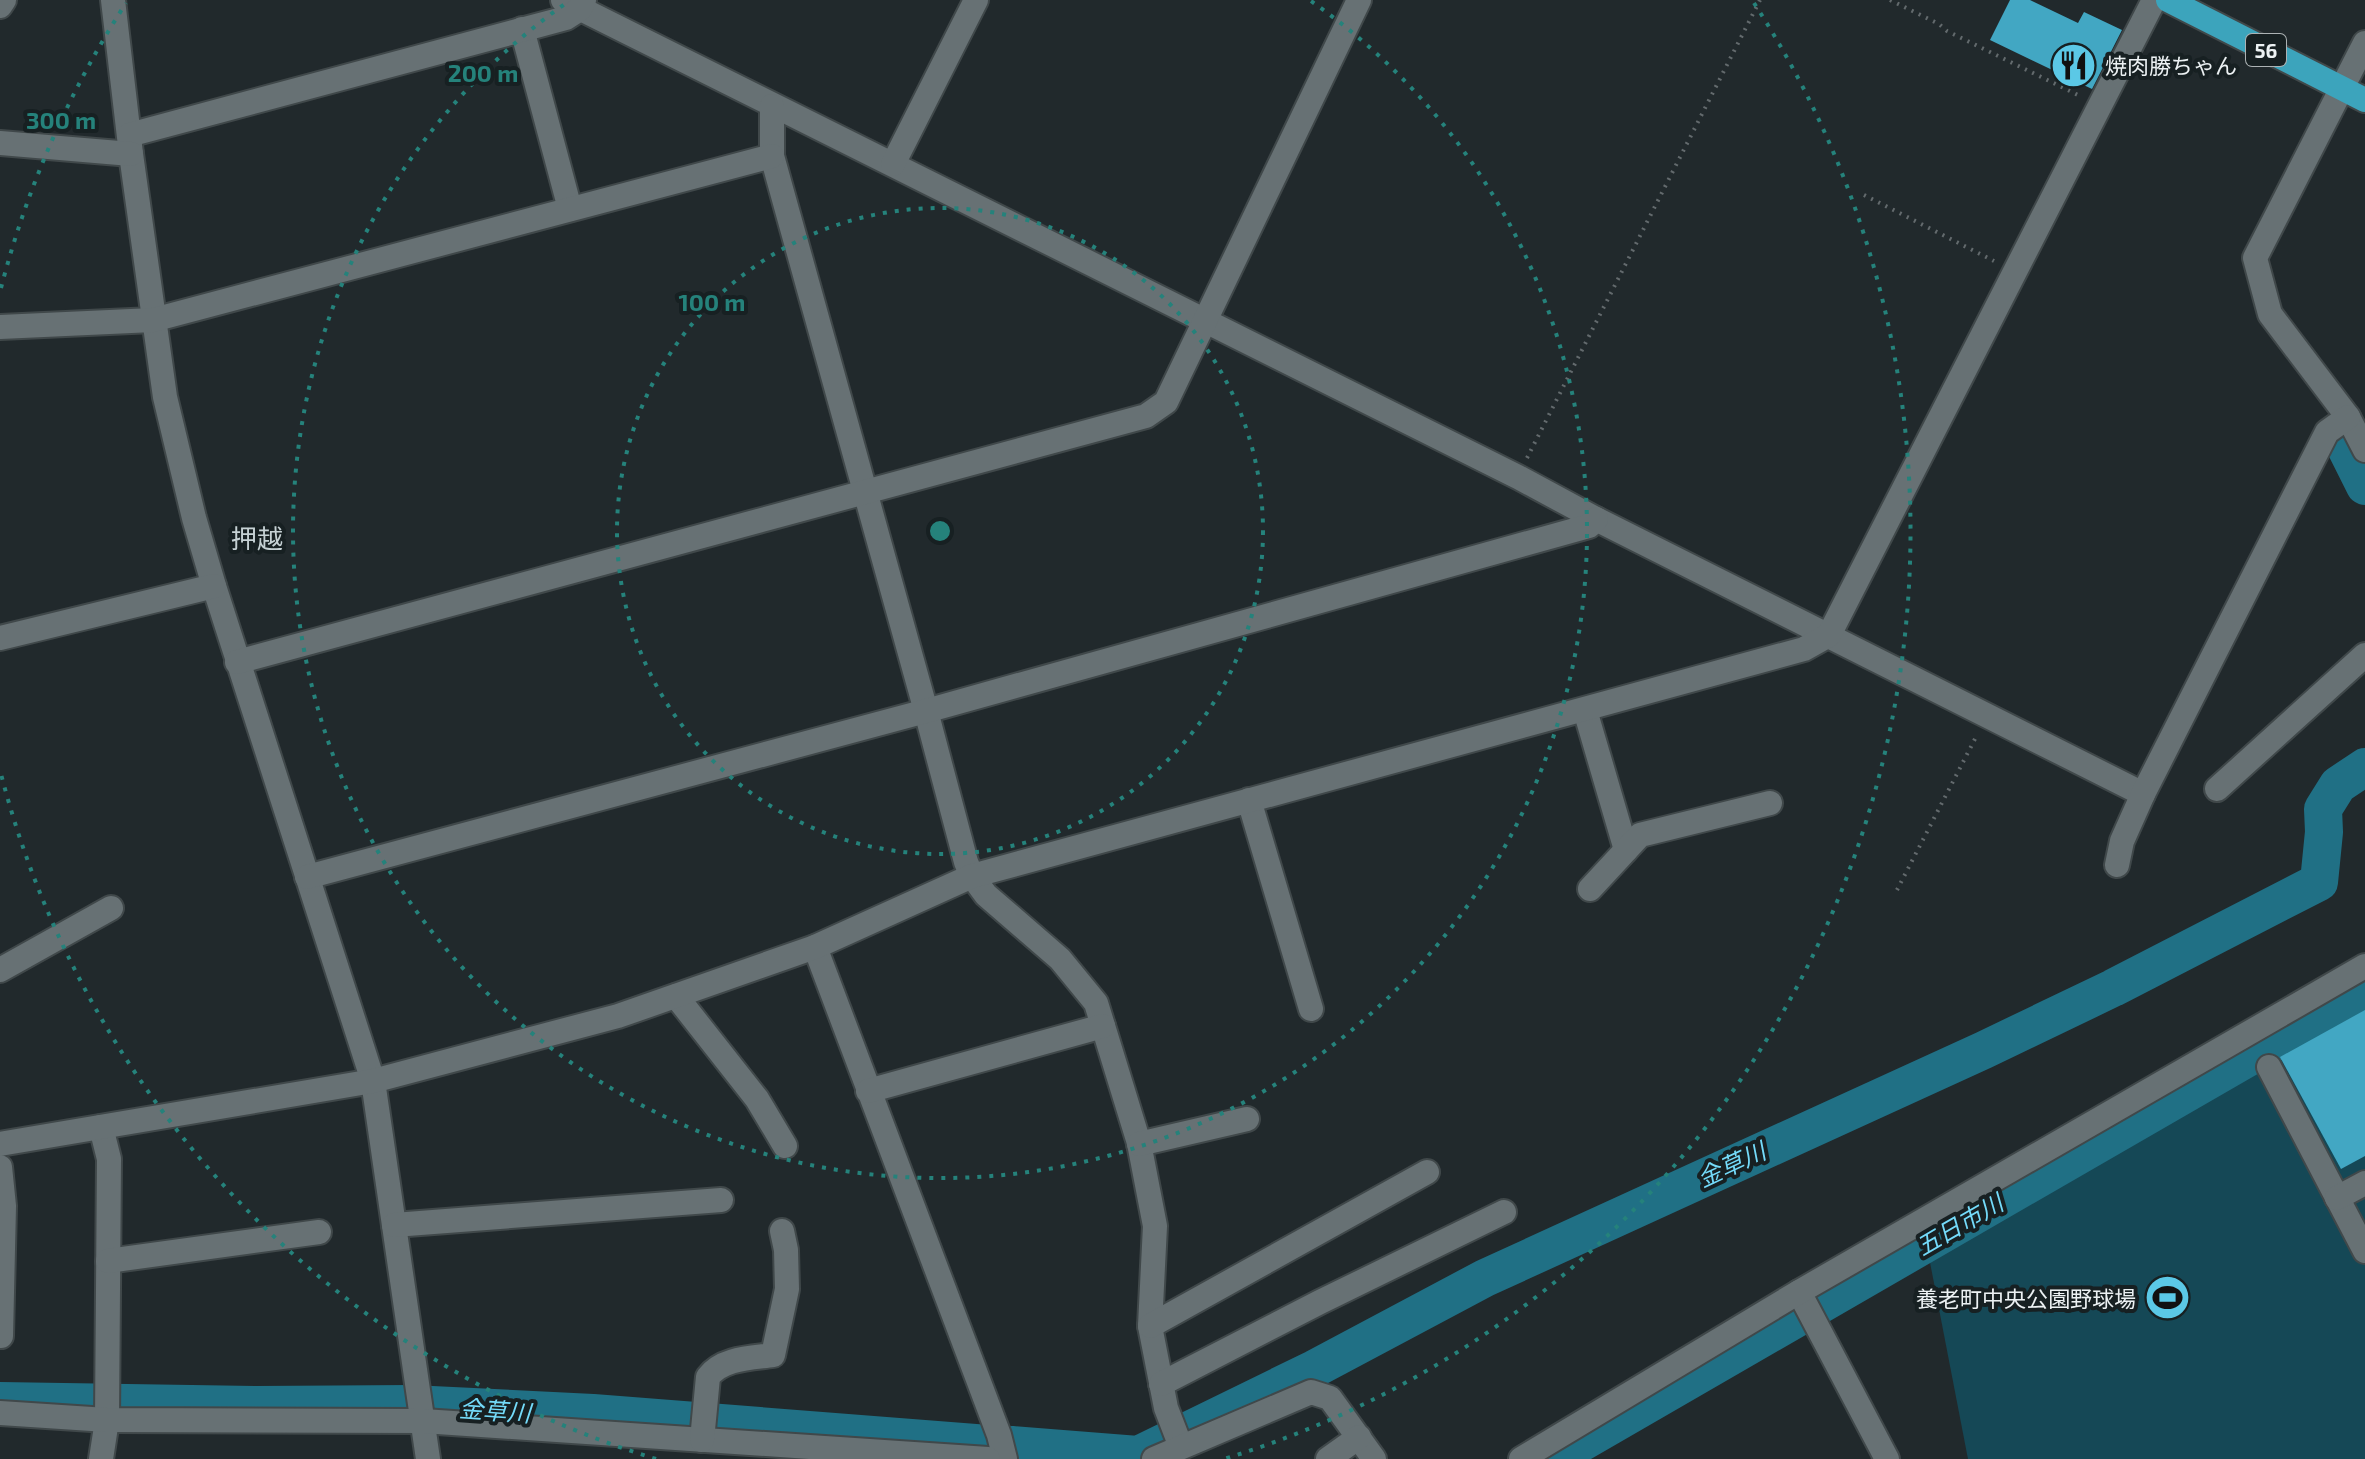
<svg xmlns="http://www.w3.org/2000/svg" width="2365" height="1459" font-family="'Exo 2','Noto Sans JP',sans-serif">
<rect width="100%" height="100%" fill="#21292c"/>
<polygon fill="#154856" points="2365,1002 2365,1459 1968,1459 1928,1252"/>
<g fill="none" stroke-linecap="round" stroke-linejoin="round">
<g stroke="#207085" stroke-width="38">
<polyline points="2342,440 2365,486"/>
<polyline points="0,1401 255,1405 411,1404 593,1413 988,1444"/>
<polyline points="1012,1445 1138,1455 1314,1369 1485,1278 1984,1050 2113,988 2319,882 2324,832 2323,809 2338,785 2365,767"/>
<polyline points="1553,1459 2365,990"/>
</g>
</g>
<g fill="#42a7c3">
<polygon points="2010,0 2030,0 2078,23 2084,12 2122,30 2092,89 1990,40"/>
<polygon points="2365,1010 2365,1156 2341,1169 2280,1057"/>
</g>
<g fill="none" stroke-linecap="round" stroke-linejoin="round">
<defs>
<g id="minor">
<polyline points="113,0 131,154 165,397 194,518 214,586 373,1081 428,1459"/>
<polyline points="563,0 1518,477 1596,519 2143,794"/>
<polyline points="0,6 4,0"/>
<polyline points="522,29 570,209"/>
<polyline points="2365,43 2255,258 2270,314 2348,417 2365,450"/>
<polyline points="772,106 772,156 926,711 966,862 972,876 986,895 1060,959 1096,1003 1139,1143 1155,1226 1150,1326 1166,1408 1181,1447"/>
<polyline points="129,135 566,18 580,9 584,0"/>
<polyline points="0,143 131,154"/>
<polyline points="893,164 976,0"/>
<polyline points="0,327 153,320 772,156"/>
<polyline points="0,638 214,586"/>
<polyline points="237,662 1146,416 1166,402 1359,0"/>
<polyline points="1585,710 1626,850"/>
<polyline points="2217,789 2365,655"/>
<polyline points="1249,800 1311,1009"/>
<polyline points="2117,865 2122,841 2143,794 2327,432 2348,417"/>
<polyline points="307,877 926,711 1589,526 1596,519"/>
<polyline points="1590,889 1640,835 1770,803"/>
<polyline points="815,947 999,1435 1005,1459"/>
<polyline points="0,970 111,908"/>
<polyline points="676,996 757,1099 785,1146"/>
<polyline points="2269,1067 2365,1251"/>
<polyline points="868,1091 1103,1026"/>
<polyline points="101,1127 109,1159 107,1420 101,1459"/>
<polyline points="0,1144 373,1081 618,1016 815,947 972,876 1804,649 1829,635 2154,0"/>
<polyline points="1139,1144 1247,1119"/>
<polyline points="0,1167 4,1206 1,1336"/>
<polyline points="2337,1198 2365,1183"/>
<polyline points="394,1225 721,1200"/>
<polyline points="108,1261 319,1232"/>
<polyline points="1799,1292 1887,1459"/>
<polyline points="1150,1326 1427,1172"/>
<polyline points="1161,1384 1320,1302 1504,1212"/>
<polyline points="0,1413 107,1420 423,1421 988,1459"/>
<path d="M702 1440 708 1377C722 1358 751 1358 773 1355L787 1289 786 1250 782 1231"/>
<polyline points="1154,1459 1311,1392 1330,1398 1374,1459"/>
<polyline points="1328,1459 1359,1437"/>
<polyline points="1521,1459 1799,1292 2365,966"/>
</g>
<polyline id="major" points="2168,0 2365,100"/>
</defs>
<use href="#minor" stroke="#40484a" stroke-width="28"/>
<use href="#major" stroke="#40484a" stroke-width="28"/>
<g stroke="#636a6d" stroke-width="4" stroke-dasharray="2 6" stroke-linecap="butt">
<polyline points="1890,0 1939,24 1947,31 2080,96"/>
<polyline points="1864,195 1994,261"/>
<polyline points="1527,458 1760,0"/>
<polyline points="1897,890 1977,735"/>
</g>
<use href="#minor" stroke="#677174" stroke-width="24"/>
<use href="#major" stroke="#3ca4bc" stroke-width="24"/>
</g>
<g fill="none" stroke="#25827b" stroke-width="4" stroke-dasharray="4 8">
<circle cx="940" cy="531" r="323"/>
<path d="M1311 1A647 647 0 1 1 569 1"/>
<path d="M656 1459A970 970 0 0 1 1 774M1 288A970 970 0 0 1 126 3M1754 3A970 970 0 0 1 1224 1459"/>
</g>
<defs>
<symbol id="restaurant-disc" viewBox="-11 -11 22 22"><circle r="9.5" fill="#5bc8e6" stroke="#172022"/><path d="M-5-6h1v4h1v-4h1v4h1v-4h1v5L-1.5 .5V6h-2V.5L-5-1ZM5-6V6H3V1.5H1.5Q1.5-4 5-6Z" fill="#111"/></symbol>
<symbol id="stadium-disc" viewBox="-11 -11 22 22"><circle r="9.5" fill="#5bc8e6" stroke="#172022"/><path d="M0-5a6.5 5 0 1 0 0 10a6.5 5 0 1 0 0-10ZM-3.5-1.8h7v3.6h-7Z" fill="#111"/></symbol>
</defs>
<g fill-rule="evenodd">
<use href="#restaurant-disc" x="2048" y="40" width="51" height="51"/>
<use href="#stadium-disc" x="2142" y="1272" width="51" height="51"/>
</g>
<g text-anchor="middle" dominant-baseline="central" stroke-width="8" stroke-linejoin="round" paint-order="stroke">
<rect fill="#172022" stroke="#acb2b4" stroke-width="2" x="2246" y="34" width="40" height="32" rx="6"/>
<g font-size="20" font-weight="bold" fill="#ecf1f3">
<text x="2266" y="50">56</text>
</g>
<g font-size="22" fill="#ecf1f3" stroke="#172022" text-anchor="start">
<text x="2105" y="65">焼肉勝ちゃん</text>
<text x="2136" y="1298" text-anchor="end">養老町中央公園野球場</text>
</g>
<g font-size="24" font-style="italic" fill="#74dbfa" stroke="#172022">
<text transform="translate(1731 1164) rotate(-25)">金草川</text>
<text transform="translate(1959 1224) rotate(-30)">五日市川</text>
<text transform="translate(495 1410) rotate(4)">金草川</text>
</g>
<g font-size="26" fill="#c6d1d4" stroke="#172022">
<text x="257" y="537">押越</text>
</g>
</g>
<circle cx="940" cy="531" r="12" fill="#25827b" stroke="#172022" stroke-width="4"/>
<g font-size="24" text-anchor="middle" font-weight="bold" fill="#25827b" stroke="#172022" stroke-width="8" stroke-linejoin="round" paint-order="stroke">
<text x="483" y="82">200 m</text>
<text x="61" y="129">300 m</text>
<text x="712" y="311">100 m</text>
</g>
</svg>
